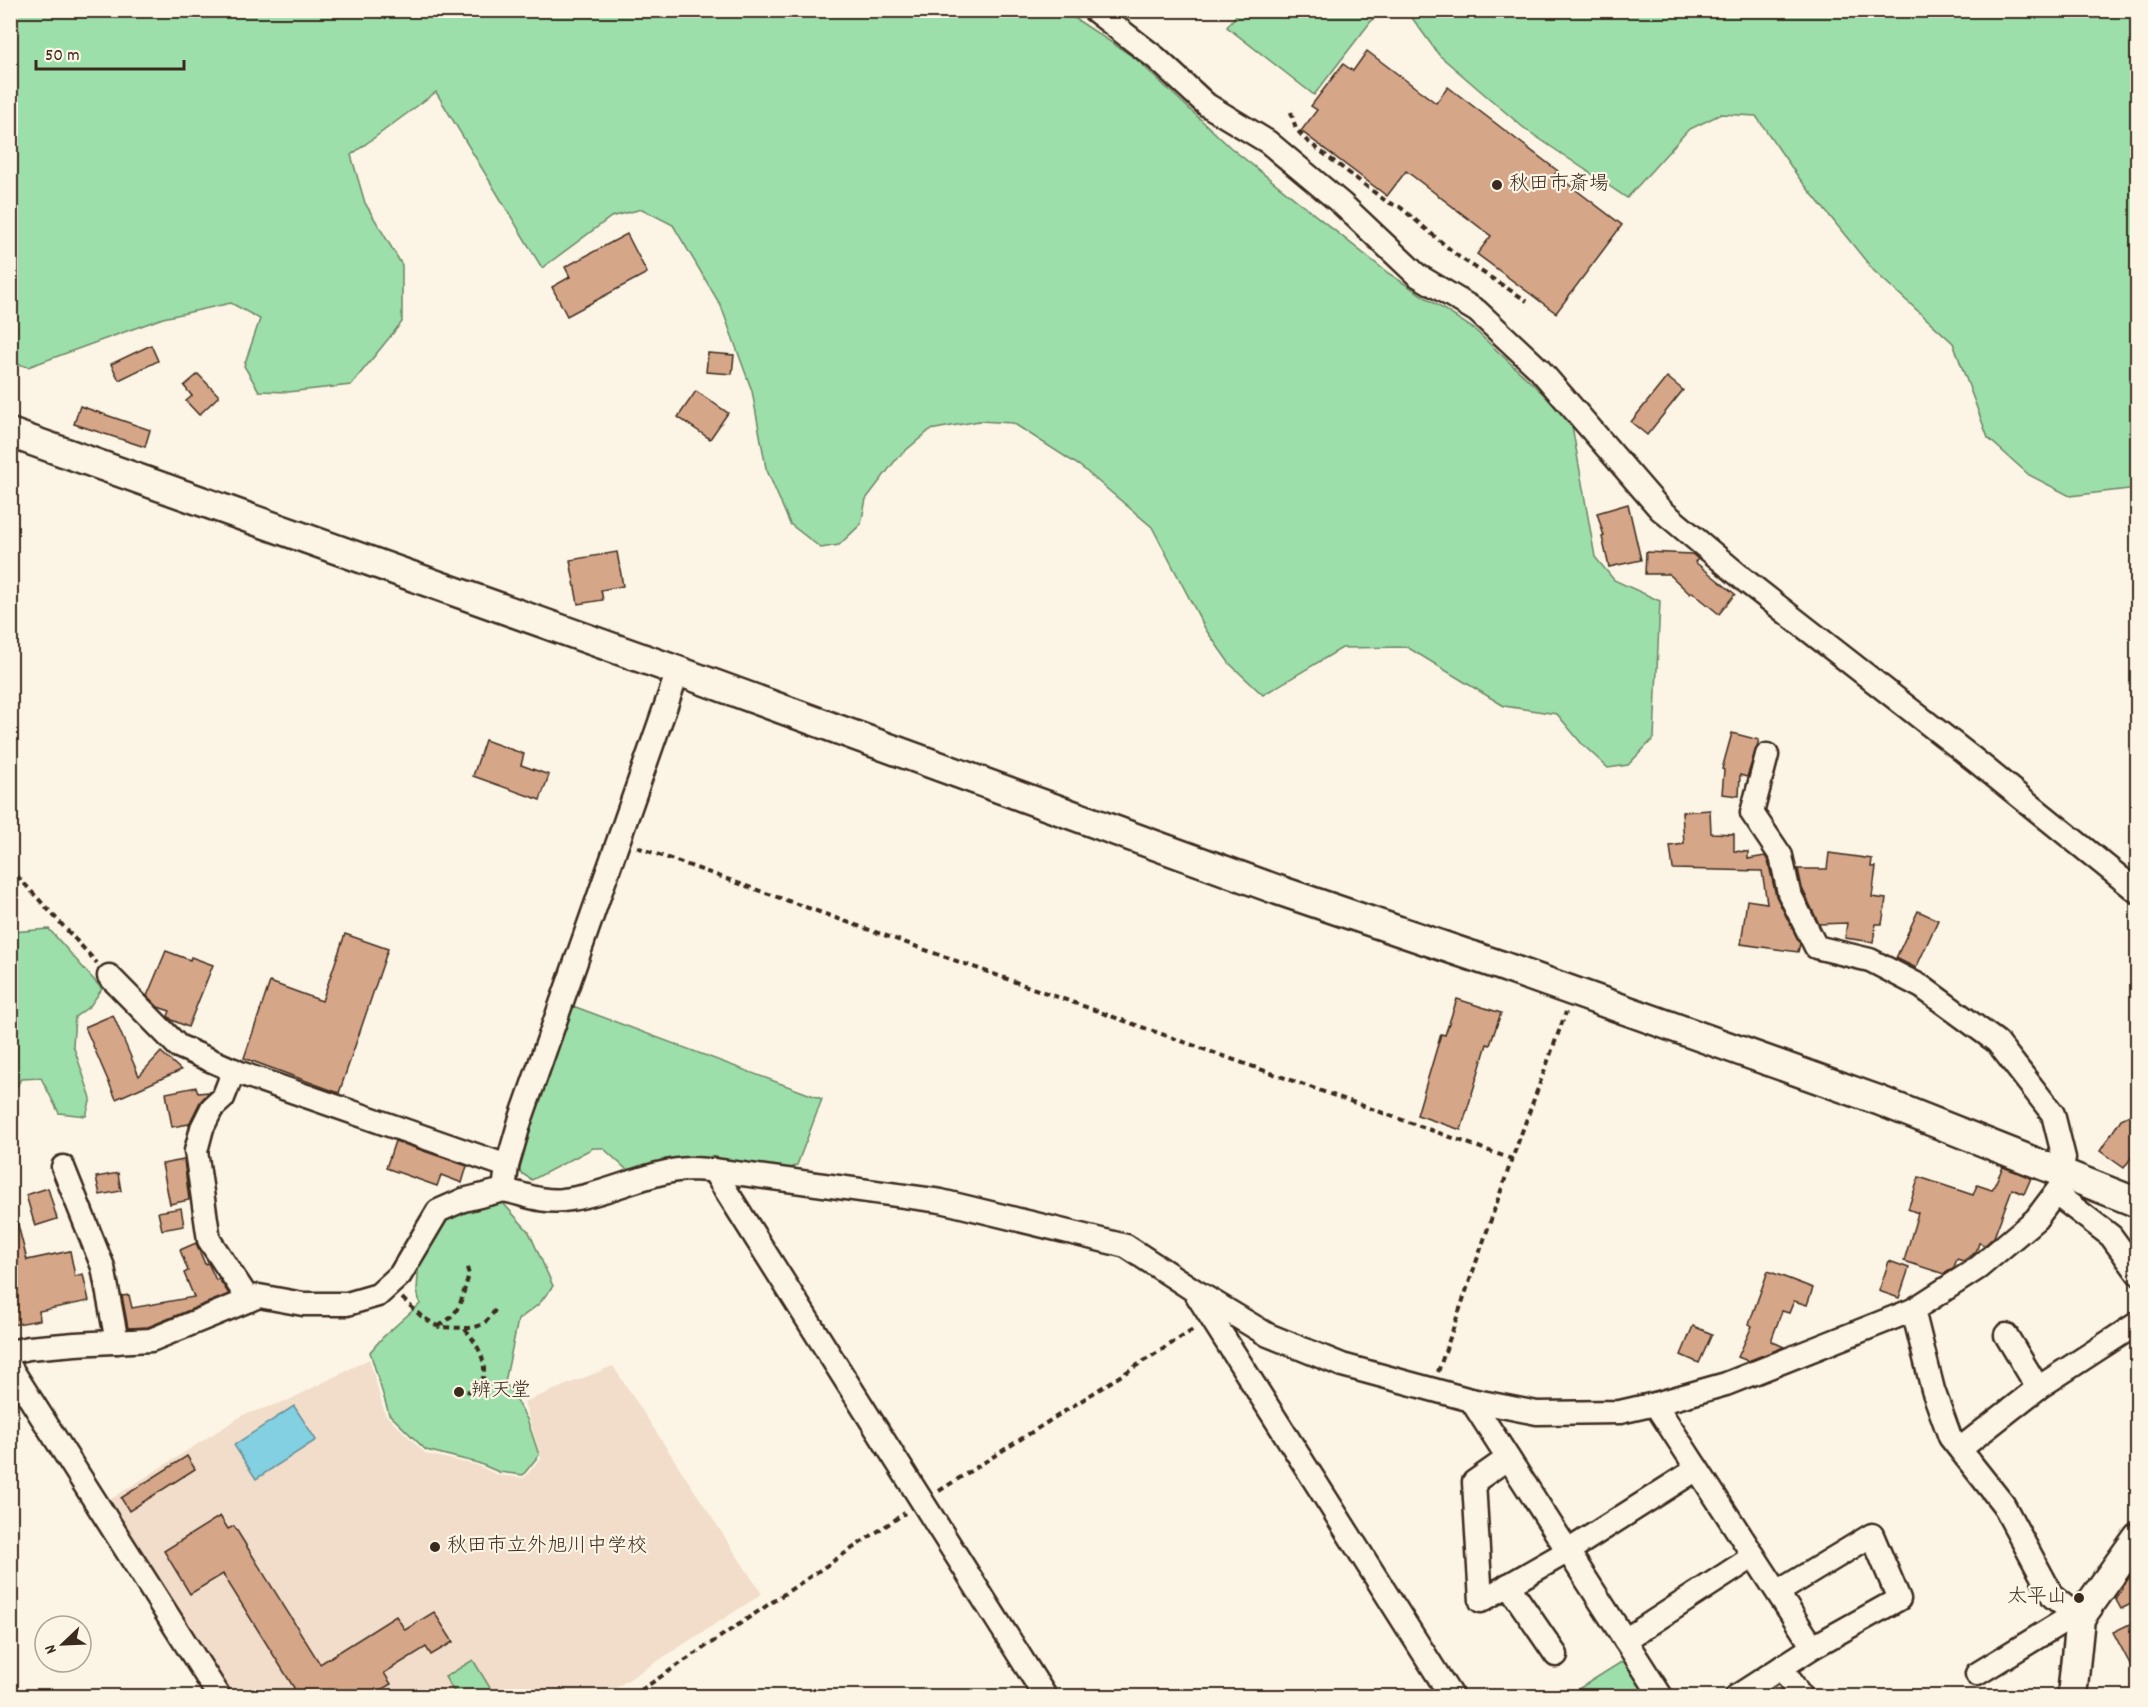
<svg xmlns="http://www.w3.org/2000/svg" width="2148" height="1707" font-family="Dekko,'Klee One',sans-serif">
<rect width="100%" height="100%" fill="#fcf5e5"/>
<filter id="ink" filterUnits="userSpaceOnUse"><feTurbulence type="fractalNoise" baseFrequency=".0167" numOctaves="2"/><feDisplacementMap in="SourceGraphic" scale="12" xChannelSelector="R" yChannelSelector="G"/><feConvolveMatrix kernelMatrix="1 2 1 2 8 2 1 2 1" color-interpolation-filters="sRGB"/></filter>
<g filter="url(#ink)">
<polygon fill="#f1ddc9" points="369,1359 385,1414 426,1454 476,1465 498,1475 524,1478 541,1458 524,1402 613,1366 762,1594 603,1696 232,1696 108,1501 243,1415 289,1400"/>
<g fill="#9cdfaa" stroke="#6c8464" stroke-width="1.5">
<polygon points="1240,10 1379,10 1379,11 1314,95 1227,27"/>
<polygon points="11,11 1064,11 1135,58 1231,148 1388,273 1474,329 1571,420 1595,557 1614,580 1660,601 1654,738 1628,765 1608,768 1582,744 1557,714 1504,706 1407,647 1342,648 1263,695 1230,664 1206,630 1152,527 1080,466 1013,423 979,421 930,430 898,457 866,499 861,524 839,545 821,548 790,524 766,468 752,391 721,306 673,225 642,209 611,217 542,268 436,92 351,155 365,203 402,265 402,322 351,385 288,392 259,391 244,366 260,319 231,303 163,318 28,367 11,362"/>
<polygon points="1407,11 2137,11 2137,488 2070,496 2029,475 1988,438 1953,343 1874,271 1799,178 1756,116 1721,114 1688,130 1627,198 1525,129 1476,87 1439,55"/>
<polygon points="49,929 102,989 90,1006 75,1017 73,1045 91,1098 86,1116 59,1113 41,1078 21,1079 11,1097 11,932"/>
<polygon points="573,1006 822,1099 797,1165 789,1169 626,1169 603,1148 593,1148 532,1180 521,1173 517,1161"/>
<polygon points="503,1203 529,1232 553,1286 539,1304 518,1320 505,1382 527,1419 539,1455 523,1475 499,1472 478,1463 426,1450 389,1414 370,1352 383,1337 420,1304 417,1290 419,1259 445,1218"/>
<polygon points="1626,1659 1648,1696 1567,1696"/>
<polygon points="473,1660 495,1696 457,1696 445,1677"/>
</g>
<polygon fill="#83d0e2" stroke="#668e94" stroke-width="1.5" points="294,1406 316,1440 256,1479 234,1445"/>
<g fill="#d6a689" stroke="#3b2a1e" stroke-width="1.5">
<polygon points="1367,51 1436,103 1448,87 1558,171 1555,174 1622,225 1556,313 1477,254 1491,236 1406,171 1387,196 1301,131 1317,110 1311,106 1343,64 1353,71"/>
<polygon points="627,234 647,273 567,316 552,287 570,277 565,267"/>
<polygon points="151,345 158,361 119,380 111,364"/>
<polygon points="708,353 734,355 732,374 706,372"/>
<polygon points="198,374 219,396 199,415 186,401 192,396 184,386"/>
<polygon points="1667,377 1683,390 1647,435 1631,422"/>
<polygon points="696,391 728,413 710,439 678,417"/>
<polygon points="80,406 150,430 145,447 74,424"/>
<polygon points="1628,504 1641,560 1609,567 1602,537 1604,536 1597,513"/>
<polygon points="617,552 623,586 601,590 603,600 578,604 570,560"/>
<polygon points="1646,552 1692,554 1698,559 1695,562 1735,594 1719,614 1692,592 1690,594 1669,574 1645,574"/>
<polygon points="1732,733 1759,740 1747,777 1740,775 1739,796 1722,794 1724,770 1722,769"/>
<polygon points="485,740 524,754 521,765 549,775 540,800 473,776"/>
<polygon points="1710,810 1711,833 1734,834 1734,851 1748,852 1748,859 1765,856 1768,861 1776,896 1800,944 1798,952 1741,944 1747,900 1767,903 1762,871 1673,869 1670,846 1684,844 1682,812"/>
<polygon points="1829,853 1872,859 1871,867 1876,867 1872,897 1886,899 1882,924 1876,924 1873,942 1845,938 1847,923 1819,924 1802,888 1798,869 1827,869"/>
<polygon points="1918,911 1938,920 1916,968 1896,958"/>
<polygon points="345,934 388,949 339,1093 244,1058 270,982 322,1001"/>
<polygon points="166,951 190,960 191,957 213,965 188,1027 172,1020 168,1016 170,1011 158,1007 147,996"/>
<polygon points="1457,999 1501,1013 1490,1045 1487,1044 1461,1130 1417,1115 1441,1034 1445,1035"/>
<polygon points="113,1015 139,1076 161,1052 181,1070 116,1099 85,1027"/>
<polygon points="196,1087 198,1093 209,1092 200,1102 189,1124 172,1127 166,1093"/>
<polygon points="2138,1111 2138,1148 2124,1168 2100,1151 2121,1119"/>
<polygon points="395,1141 467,1166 462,1183 441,1175 437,1186 386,1168"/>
<polygon points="184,1160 189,1200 170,1204 162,1164"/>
<polygon points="2003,1167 2031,1178 2024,1194 2012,1189 1994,1237 1985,1245 1979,1243 1976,1252 1963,1261 1957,1259 1954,1267 1944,1274 1904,1261 1918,1213 1908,1209 1919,1177 1973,1195 1977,1185 1992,1190"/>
<polygon points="118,1173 121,1191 100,1195 96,1177"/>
<polygon points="48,1188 57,1219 35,1226 26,1195"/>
<polygon points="181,1208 184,1226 162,1230 158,1212"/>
<polygon points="16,1217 27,1260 70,1251 75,1276 83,1274 89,1301 39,1311 40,1320 12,1325 10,1316 10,1218"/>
<polygon points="196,1243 205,1264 208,1263 216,1280 219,1279 229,1294 148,1327 128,1328 122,1296 129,1295 132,1308 194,1297 184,1273 188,1271 180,1250"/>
<polygon points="1889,1261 1909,1268 1899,1298 1879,1291"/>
<polygon points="1768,1271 1813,1288 1807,1305 1794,1301 1789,1313 1782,1311 1771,1341 1784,1347 1748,1361 1738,1357 1752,1326 1749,1324"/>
<polygon points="1693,1326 1712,1334 1699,1363 1681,1355"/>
<polygon points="187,1456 195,1469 129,1511 121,1498"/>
<polygon points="220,1516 228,1529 234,1526 320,1664 396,1616 405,1630 434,1612 453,1642 431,1655 426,1647 384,1673 391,1684 370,1696 299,1696 223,1574 190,1594 164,1551"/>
<polygon points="2138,1570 2138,1616 2131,1604 2121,1609 2115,1598 2123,1589 2122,1588 2133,1572"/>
<polygon points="2138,1620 2138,1679 2113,1632"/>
</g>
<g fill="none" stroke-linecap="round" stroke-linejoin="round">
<defs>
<g id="minor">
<polyline points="1094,10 1156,58 1207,105 1268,142 1342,204 1417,275 1477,311 1539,369 1660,509 1747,582 1976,761 2138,892"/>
<polyline points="1767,755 1752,813 1781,856 1789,893 1816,947 1870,960 1922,987 1997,1042 2053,1114 2064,1158 2060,1171"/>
<polyline points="109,976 178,1046 240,1073 507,1166"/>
<polyline points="234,1070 223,1098 212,1108 202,1128 196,1151 209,1240 249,1300"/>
<polyline points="63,1167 103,1267 117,1342"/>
<polyline points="713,1170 1045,1696"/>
<path d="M504 1190C523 1194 544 1203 563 1200 605 1196 650 1170 690 1169 697 1169 705 1170 713 1170L941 1201 1126 1246 1195 1291 1268 1335 1342 1365 1471 1400 1537 1413 1620 1412 1655 1404 1726 1384 1913 1310 1978 1268 2036 1219 2070 1174"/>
<polyline points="2056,1194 2111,1236 2138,1273"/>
<polyline points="1197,1295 1451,1696"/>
<polyline points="1913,1310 1933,1390 1950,1437 2003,1504 2053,1597 2080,1618"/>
<polyline points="2006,1335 2038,1388"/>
<polyline points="10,1352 29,1348 75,1344 151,1340 259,1296 303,1304 347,1304 378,1295 400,1275 438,1211 463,1200 504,1190 507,1166 520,1121 678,671"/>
<polyline points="10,1367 219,1696"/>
<polyline points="1471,1400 1661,1696"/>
<polyline points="1655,1404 1813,1647 1737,1696"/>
<polyline points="1960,1449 2038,1388 2138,1323"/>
<polyline points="1508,1458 1474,1482 1481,1601 1568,1551 1697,1469"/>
<polyline points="1508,1585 1556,1655"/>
<polyline points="1778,1592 1872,1535 1899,1599 1813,1647"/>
<polyline points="1625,1640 1754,1556"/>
<polyline points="1782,1667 1800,1696"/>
<polyline points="1977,1674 2075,1614"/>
</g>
<g id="tertiary">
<polyline points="10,433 678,671 1278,890 1502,966 1878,1100 2138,1203"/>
<polyline points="2072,1696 2080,1618 2138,1537"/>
</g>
</defs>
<use href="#minor" stroke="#3b2a1e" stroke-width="27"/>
<use href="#tertiary" stroke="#3b2a1e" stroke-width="33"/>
<g stroke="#3b2a1e" stroke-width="4" stroke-dasharray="6 4.5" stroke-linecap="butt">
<polyline points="1291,112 1296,129 1306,140 1387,202 1400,207 1459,257 1527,301"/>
<polyline points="637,847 1512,1159"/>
<polyline points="10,868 97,963"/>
<path d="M402 1298 421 1316 439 1327 464 1328C480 1347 493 1369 476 1392L463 1391"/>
<polyline points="439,1326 453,1316 460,1304 469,1275 466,1264"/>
<path d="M465 1328C483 1328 488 1321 497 1307"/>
<polyline points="1438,1372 1512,1159 1566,1012"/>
<polyline points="939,1491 1196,1328"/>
<polyline points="632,1696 905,1513"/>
</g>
<use href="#minor" stroke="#fcf5e5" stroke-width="22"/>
<use href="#tertiary" stroke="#fcf5e5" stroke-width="28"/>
</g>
</g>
<g fill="#3b2a1e" stroke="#fcf5e5" stroke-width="2">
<circle cx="1497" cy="185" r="6"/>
<circle cx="459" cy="1392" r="6"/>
<circle cx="435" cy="1547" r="6"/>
<circle cx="2079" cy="1598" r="6"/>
</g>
<g text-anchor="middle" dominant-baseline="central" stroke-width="4.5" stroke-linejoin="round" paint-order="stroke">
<g font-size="20" fill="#3b2a1e" stroke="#fcf5e5" text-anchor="start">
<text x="1509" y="185">秋田市斎場</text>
<text x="471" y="1392">辨天堂</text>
<text x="447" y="1547">秋田市立外旭川中学校</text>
<text x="2067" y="1598" text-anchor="end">太平山</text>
</g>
</g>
<rect width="2148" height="1707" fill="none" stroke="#fcf5e5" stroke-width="36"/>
<rect x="18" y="18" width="2112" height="1671" fill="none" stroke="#3b2a1e" stroke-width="2" filter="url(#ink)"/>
<g transform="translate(63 1644) rotate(247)"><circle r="28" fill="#fcf5e5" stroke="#afa495" stroke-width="1.5"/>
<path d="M0-4.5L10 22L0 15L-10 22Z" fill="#3b2a1e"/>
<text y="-9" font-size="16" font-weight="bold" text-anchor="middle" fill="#3b2a1e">N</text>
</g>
<path d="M36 60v9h148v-9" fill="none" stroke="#3b2a1e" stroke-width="3"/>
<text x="45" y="60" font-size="18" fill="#3b2a1e" stroke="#fcf5e5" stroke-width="4.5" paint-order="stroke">50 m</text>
</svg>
